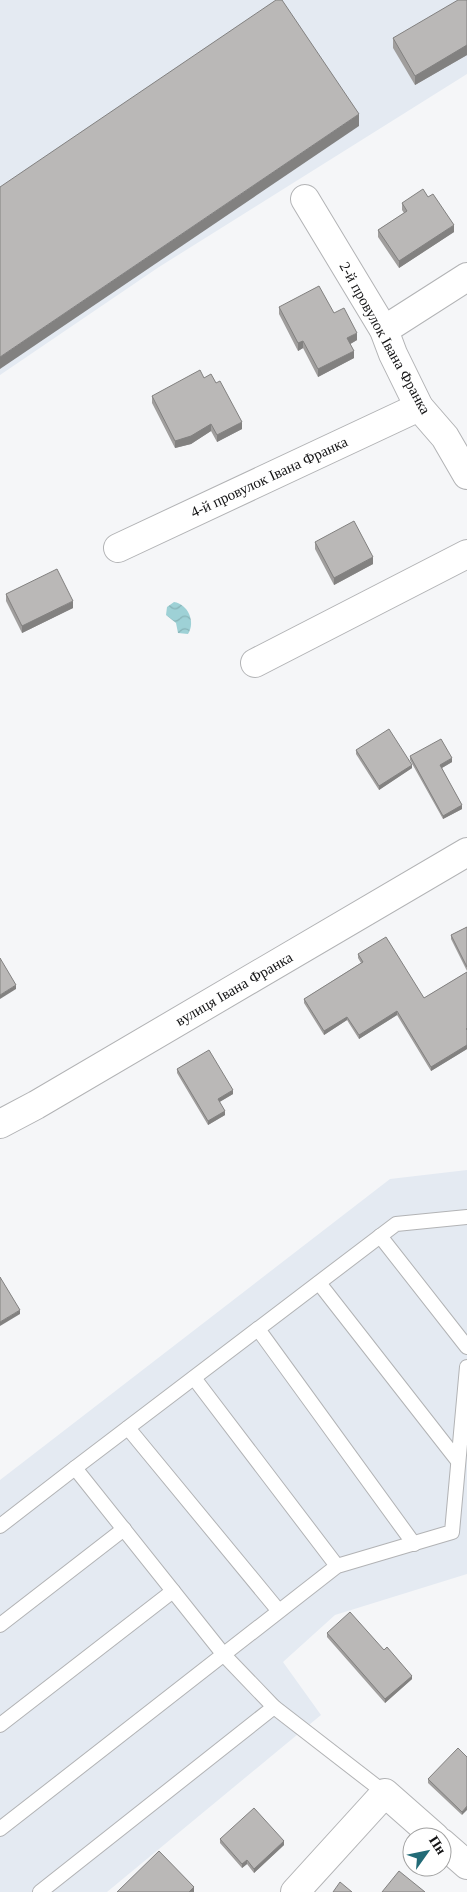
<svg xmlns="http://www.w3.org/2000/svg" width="467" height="1892" font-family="'Times New Roman',serif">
<defs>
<pattern id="water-waves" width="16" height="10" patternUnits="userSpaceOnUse" patternTransform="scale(1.25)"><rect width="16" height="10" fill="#9ed1d6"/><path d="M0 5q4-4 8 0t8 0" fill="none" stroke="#87b3b7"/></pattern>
</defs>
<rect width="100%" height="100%" fill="#f5f6f8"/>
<g fill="#e4eaf2">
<polygon points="0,0 467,0 467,74 159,267 0,375"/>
<polygon points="467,1170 467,1574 335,1615 283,1662 321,1715 107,1892 0,1892 0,1480 390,1179"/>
</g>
<path fill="url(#water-waves)" d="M174 602C188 604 196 622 188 634L178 633 176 623 166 615 167 607Z"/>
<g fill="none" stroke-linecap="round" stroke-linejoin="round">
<defs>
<g id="lane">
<polyline points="380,1236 467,1347"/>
<polyline points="319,1283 458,1461"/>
<polyline points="258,1329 414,1544"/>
<polyline points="194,1378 337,1566"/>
<polyline points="128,1428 278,1610"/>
<polyline points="75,1468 396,1224 467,1217"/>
<polyline points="0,1526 75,1468 224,1655 274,1707 385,1793"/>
<polyline points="0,1625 124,1529"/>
<polyline points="0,1725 173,1591"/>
<polyline points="0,1829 337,1566 452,1532 467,1367"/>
<polyline points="40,1892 274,1707"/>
</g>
<g id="street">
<polyline points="305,199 384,330 393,354 419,407 445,437 467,475"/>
<polyline points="384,330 467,277"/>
<polyline points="118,548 419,407"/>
<polyline points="255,663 467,554"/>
<polyline points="0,1124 36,1105 467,852"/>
<polyline points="442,1843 467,1865"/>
<polyline points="295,1892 385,1793 435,1837"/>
</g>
</defs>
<use href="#lane" stroke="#b2b3b5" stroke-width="16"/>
<use href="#street" stroke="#b2b3b5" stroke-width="30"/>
<use href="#lane" stroke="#fff" stroke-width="14"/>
<use href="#street" stroke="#fff" stroke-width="28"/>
</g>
<g fill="#a09e9d">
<polygon points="467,0 467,55 415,85 393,48 393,38"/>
<polygon points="402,203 454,232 399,268 378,237 378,230 404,213 402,210"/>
<polygon points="279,307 334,313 357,340 350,344 354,358 318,377 303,348 298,351 279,314"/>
<polygon points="204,378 242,429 217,442 211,431 191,444 175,448 152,403 152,396"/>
<polygon points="315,542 373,564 334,585 315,549"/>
<polygon points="6,594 73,608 22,633 6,601"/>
<polygon points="356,750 412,768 379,790 356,754"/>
<polygon points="410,756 452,762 442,768 462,809 443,819 410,760"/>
<polygon points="467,927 467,971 451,939 451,935"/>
<polygon points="358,954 424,998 467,972 467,1049 431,1071 397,1015 359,1039 347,1020 324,1035 304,1003 304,999 361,963 358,958"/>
<polygon points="177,1069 233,1094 219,1102 225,1115 208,1125 177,1073"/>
<polygon points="327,1633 384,1650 412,1679 385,1703 327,1637"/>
<polygon points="467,1757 462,1815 428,1783 428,1779"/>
<polygon points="220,1839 284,1845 254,1873 247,1864 242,1868 220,1843"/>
</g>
<g fill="#828180">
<polygon points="467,45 467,55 415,85 415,76"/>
<polygon points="359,114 359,126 0,369 0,357"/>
<polygon points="454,225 454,232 399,268 399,261"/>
<polygon points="357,333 357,340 347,346 347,338"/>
<polygon points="303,341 303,348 298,351 298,343"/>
<polygon points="354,351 354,358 318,377 318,369"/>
<polygon points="242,422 242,429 217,442 217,435"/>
<polygon points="211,424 211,431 191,444 175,448 175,441"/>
<polygon points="373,557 373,564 334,585 334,578"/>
<polygon points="73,601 73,608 22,633 22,626"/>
<polygon points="452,758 452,762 440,769 440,765"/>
<polygon points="412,765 412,768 379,790 379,786"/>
<polygon points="462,805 462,809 443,819 443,816"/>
<polygon points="16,985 16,989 0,999 0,995"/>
<polygon points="397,1011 397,1015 359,1039 359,1035"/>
<polygon points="347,1017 347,1020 324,1035 324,1031"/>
<polygon points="467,1045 467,1049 431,1071 431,1067"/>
<polygon points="233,1090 233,1094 218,1103 218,1099"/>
<polygon points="225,1111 225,1115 208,1125 208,1121"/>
<polygon points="20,1310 20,1314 0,1326 0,1322"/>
<polygon points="412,1676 412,1679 385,1703 385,1699"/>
<polygon points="467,1806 467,1810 462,1815 462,1812"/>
<polygon points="284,1841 284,1845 254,1873 254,1869"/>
<polygon points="247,1860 247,1864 242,1868 242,1864"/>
<polygon points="194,1887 194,1892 189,1892"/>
</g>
<g fill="#bab8b7" stroke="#828180">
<polygon points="276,0 282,0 359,114 0,357 0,187"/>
<polygon points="458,0 467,0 467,45 415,76 393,38"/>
<polygon points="423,189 428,197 433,194 454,225 399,261 378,230 407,211 402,203"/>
<polygon points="319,286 334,313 344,308 357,333 347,338 354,351 318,369 303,341 298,343 279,307"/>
<polygon points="200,370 204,378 211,374 216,383 220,381 242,422 217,435 211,424 191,436 175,441 152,396"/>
<polygon points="354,521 373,557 334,578 315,542"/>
<polygon points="57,569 73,601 22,626 6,594"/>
<polygon points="389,729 412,765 379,786 356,750"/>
<polygon points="441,739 452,758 440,765 462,805 443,816 410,756"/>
<polygon points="467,927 467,967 451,935"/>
<polygon points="386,937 424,998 467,972 467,1028 466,1029 467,1030 467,1045 431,1067 397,1011 359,1035 347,1017 324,1031 304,999 363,962 358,954"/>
<polygon points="0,958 16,985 0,995"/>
<polygon points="209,1050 233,1090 218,1099 225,1111 208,1121 177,1069"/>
<polygon points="0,1277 20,1310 0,1322"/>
<polygon points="350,1612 384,1650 387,1647 412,1676 385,1699 327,1633"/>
<polygon points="458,1748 467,1757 467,1806 462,1812 428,1779"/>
<polygon points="254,1808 284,1841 254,1869 247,1860 242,1864 220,1839"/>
<polygon points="159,1851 194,1887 189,1892 117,1892"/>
<polygon points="399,1871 425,1892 382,1892"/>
<polygon points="340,1882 352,1892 333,1892"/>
</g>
<g text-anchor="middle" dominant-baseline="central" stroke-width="4.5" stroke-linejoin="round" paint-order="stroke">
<g font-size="15" fill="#141415" stroke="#fff">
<text transform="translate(385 338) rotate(61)">2-й провулок Івана Франка</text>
<text transform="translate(269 477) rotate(-25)">4-й провулок Івана Франка</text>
<text transform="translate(234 989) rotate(-30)">вулиця Івана Франка</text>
</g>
</g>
<g transform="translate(427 1852) rotate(57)"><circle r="24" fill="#ffffff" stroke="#a1a1a1"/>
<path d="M0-4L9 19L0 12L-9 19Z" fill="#226b77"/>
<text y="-8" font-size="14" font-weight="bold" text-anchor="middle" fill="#141415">Пн</text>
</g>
</svg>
